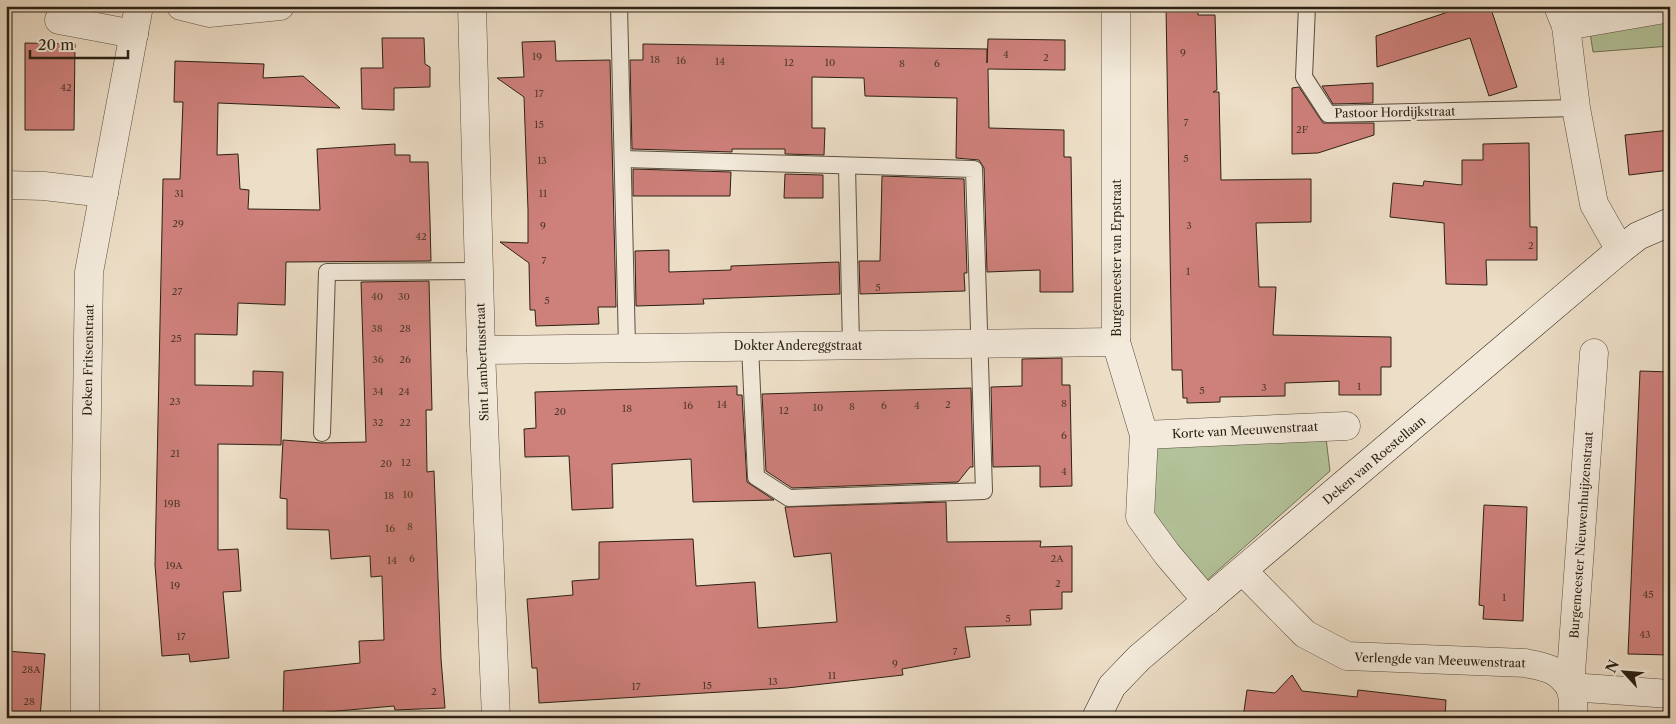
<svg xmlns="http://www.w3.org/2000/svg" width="1676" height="724" font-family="'Libre Caslon Text',serif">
<rect width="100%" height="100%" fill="#eddec7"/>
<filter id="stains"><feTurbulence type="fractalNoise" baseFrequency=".004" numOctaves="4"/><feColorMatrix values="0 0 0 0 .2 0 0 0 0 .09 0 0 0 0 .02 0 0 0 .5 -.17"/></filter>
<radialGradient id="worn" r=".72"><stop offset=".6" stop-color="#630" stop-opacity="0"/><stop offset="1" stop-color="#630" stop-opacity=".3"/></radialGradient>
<g fill="#b3c299" stroke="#6f7256">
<polygon points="1670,16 1670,46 1593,52 1590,32"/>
<polygon points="1326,438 1330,471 1196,590 1155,548 1147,469 1153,447"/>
</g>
<g fill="#ce807b" stroke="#2b2114">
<polygon points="1166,6 1198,6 1198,15 1215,15 1217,90 1213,92 1219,92 1221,180 1311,179 1311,222 1256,223 1259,287 1276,287 1273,335 1391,337 1391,367 1381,367 1381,395 1339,395 1339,381 1285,383 1285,396 1220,397 1220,402 1187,403 1187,398 1183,398 1182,370 1172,370"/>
<polygon points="1446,6 1490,6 1517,87 1489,96 1470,38 1377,67 1376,36 1448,12"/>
<polygon points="382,38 424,38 425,64 430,67 430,87 394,88 394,110 362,109 361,68 383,68"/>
<polygon points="988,39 1065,40 1065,70 988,69 989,128 1064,130 1064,157 1071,157 1073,292 1040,292 1040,270 987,272 984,168 979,160 956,158 957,98 865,96 864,78 812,77 812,128 825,128 824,155 785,154 785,149 732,149 732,152 632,149 630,60 643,60 643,44 987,49 987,63"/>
<polygon points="555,41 556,61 610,60 616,307 598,307 599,324 536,326 535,310 530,310 529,263 500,242 528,243 528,210 524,97 497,78 524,77 522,42"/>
<polygon points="25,43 75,44 74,130 25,130"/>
<polygon points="175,61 264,64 263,78 303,76 340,108 218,103 217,155 238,154 240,189 249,190 248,209 320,210 317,149 395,144 395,155 410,155 410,162 428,162 430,221 431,261 286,262 285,305 238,303 237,335 195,334 195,385 253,386 253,371 283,372 281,445 218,444 218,550 238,549 241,591 223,592 229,658 190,662 189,654 162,656 155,565 163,179 180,179 183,102 174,102"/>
<polygon points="1373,83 1373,103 1333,104 1322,86"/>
<polygon points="1299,87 1323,123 1374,123 1374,135 1318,153 1292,154 1292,88"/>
<polygon points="1670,130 1670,170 1629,175 1625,135"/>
<polygon points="1529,143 1530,227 1537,227 1537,260 1486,260 1487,285 1446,284 1444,223 1390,217 1393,183 1423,186 1424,181 1462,185 1462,160 1483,160 1483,144"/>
<polygon points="633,169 731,172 730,196 633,196"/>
<polygon points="785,174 823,175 823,198 784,198"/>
<polygon points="882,176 964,179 967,273 964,273 965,291 860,294 859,261 880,261"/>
<polygon points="669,250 669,272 731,270 731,266 839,262 840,294 703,299 704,304 636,306 635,251"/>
<polygon points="429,281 432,410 426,410 427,472 434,471 441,659 445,708 395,710 394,706 326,712 327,718 283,718 284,671 360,663 359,641 384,640 382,576 371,577 370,556 331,559 329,530 287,529 287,499 280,498 283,440 322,443 366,442 361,282"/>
<polygon points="1062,358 1062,385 1070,385 1072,486 1040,487 1040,466 993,467 991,387 1022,386 1022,359"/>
<polygon points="1640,371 1670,372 1670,655 1628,654"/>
<polygon points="737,386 737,395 742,395 747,482 774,500 693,502 691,459 612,464 613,508 572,510 569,456 525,457 524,429 536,428 535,392"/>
<polygon points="971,388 973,467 970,467 958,482 792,488 766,471 762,394"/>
<polygon points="946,502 947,542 1041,541 1040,547 1072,546 1072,592 1062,592 1062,609 1030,610 1031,625 965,627 970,657 902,669 903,675 787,688 539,703 537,668 532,668 527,599 573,595 572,581 599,579 599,542 693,539 696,586 755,582 758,628 837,622 831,553 794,557 785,507"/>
<polygon points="1484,505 1527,507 1523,621 1483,619 1484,606 1479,605"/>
<polygon points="6,651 45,654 40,718 6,718"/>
<polygon points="1292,675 1302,691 1357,697 1358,690 1446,700 1445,718 1243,718 1247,690 1275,693"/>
</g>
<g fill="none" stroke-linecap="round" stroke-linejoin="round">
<defs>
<g id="lane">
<polyline points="619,6 627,347"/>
<polyline points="1307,6 1304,77 1328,114 1576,108"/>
<polyline points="623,159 974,169 984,491 789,498 756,477 750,346"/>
<polyline points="847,166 851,345"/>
<polyline points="322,433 327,272 479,271"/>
</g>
<g id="street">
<polyline points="181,6 209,13 280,6"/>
<polyline points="472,6 481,350 496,718"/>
<polyline points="1116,6 1116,342 1144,435 1140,517 1167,554 1207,601"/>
<polyline points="1558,6 1566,26 1576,108 1594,204 1620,250"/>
<polyline points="59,20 134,34"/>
<polyline points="1566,26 1670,8"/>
<polyline points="6,185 44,186 104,193"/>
<polyline points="481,350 1116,342"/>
<polyline points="1144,435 1346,426"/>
<path d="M1243 571 1305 634 1347 656 1526 663C1547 668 1557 668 1570 687"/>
<polyline points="1570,687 1670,694"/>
<polyline points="85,718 85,545 89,272 139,6"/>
<polyline points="1573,718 1573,698 1570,687 1594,353"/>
</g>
<polyline id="secondary" points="1096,718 1112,686 1139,658 1620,250 1638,236 1670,222"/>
</defs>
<use href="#lane" stroke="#5c5041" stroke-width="18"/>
<use href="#street" stroke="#5c5041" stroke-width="29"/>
<use href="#secondary" stroke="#2b2114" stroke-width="29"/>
<use href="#lane" stroke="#f3eadb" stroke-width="16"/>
<use href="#street" stroke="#f3eadb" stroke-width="28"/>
<use href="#secondary" stroke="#f3eadb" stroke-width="28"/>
</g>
<g text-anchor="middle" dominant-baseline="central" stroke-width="4.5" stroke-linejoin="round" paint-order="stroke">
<g font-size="10" fill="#54392e">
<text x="1183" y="52">9</text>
<text x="1006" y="54">4</text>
<text x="537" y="56">19</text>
<text x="1046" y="57">2</text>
<text x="655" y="59">18</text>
<text x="681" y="60">16</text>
<text x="720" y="61">14</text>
<text x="789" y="62">12</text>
<text x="830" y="62">10</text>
<text x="902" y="63">8</text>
<text x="937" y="63">6</text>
<text x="66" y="87">42</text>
<text x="539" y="93">17</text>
<text x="1186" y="122">7</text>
<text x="539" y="124">15</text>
<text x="1302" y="129">2F</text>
<text x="1186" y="158">5</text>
<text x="542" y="160">13</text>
<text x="179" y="193">31</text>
<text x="543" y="193">11</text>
<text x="178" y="223">29</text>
<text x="543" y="225">9</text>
<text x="1189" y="225">3</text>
<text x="421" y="236">42</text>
<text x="1531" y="245">2</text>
<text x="544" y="260">7</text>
<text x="1188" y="271">1</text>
<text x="878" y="287">5</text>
<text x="177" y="291">27</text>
<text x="377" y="296">40</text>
<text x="404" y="296">30</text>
<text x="547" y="300">5</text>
<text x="377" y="328">38</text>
<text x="405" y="328">28</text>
<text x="176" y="338">25</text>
<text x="378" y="359">36</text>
<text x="405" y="359">26</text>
<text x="1359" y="386">1</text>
<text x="1264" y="387">3</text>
<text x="1202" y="390">5</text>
<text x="378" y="391">34</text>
<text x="404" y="391">24</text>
<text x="175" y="401">23</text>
<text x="1064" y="403">8</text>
<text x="722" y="404">14</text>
<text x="948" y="404">2</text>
<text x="688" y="405">16</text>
<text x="884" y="405">6</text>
<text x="917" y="405">4</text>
<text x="852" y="406">8</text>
<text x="818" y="407">10</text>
<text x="627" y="408">18</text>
<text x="784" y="410">12</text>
<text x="560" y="411">20</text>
<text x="378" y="422">32</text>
<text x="405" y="422">22</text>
<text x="1064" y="435">6</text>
<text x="175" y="453">21</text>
<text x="406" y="462">12</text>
<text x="386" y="463">20</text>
<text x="1064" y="471">4</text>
<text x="408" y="494">10</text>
<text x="389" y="495">18</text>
<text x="172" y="503">19B</text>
<text x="410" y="526">8</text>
<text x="390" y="528">16</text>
<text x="412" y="558">6</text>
<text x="1057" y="558">2A</text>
<text x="392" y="560">14</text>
<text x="174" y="565">19A</text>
<text x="1058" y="583">2</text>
<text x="175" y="585">19</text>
<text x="1648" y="594">45</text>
<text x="1504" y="597">1</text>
<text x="1008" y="618">5</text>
<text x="1645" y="634">43</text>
<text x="181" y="636">17</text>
<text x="955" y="651">7</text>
<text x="895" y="663">9</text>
<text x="31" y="669">28A</text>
<text x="832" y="675">11</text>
<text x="773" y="681">13</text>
<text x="707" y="685">15</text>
<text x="636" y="686">17</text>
<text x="434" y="691">2</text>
<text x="29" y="701">28</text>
</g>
<g font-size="12" fill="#2b2114" stroke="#f3eadb">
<text transform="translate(1395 112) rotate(-1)">Pastoor Hordijkstraat</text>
<text transform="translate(1116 258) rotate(-90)">Burgemeester van Erpstraat</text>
<text x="798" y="345">Dokter Andereggstraat</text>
<text transform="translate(88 360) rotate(-89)">Deken Fritsenstraat</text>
<text transform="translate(482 362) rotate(-92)">Sint Lambertusstraat</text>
<text transform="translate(1245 430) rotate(-3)">Korte van Meeuwenstraat</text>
<text transform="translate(1374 460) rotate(-40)">Deken van Roestellaan</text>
<text transform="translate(1581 535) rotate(-86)">Burgemeester Nieuwenhuijzenstraat</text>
<text transform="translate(1440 660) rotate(2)">Verlengde van Meeuwenstraat</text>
</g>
</g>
<rect width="1676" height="724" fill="none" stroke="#eddec7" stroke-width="25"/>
<rect x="8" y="8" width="1661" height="709" fill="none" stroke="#2b2114" stroke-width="2.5"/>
<rect x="12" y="12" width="1651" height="699" fill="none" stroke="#2b2114"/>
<g transform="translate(1624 672) rotate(296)" stroke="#f3eadb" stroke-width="4" paint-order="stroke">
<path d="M0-4L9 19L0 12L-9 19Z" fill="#2b2114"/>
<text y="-8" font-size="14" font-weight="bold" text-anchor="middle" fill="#2b2114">N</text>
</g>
<path d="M30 50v8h98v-8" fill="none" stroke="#2b2114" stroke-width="2.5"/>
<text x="38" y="50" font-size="15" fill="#2b2114" stroke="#f3eadb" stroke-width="4" paint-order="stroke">20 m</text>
<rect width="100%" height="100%" filter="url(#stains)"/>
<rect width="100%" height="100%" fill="url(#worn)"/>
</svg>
